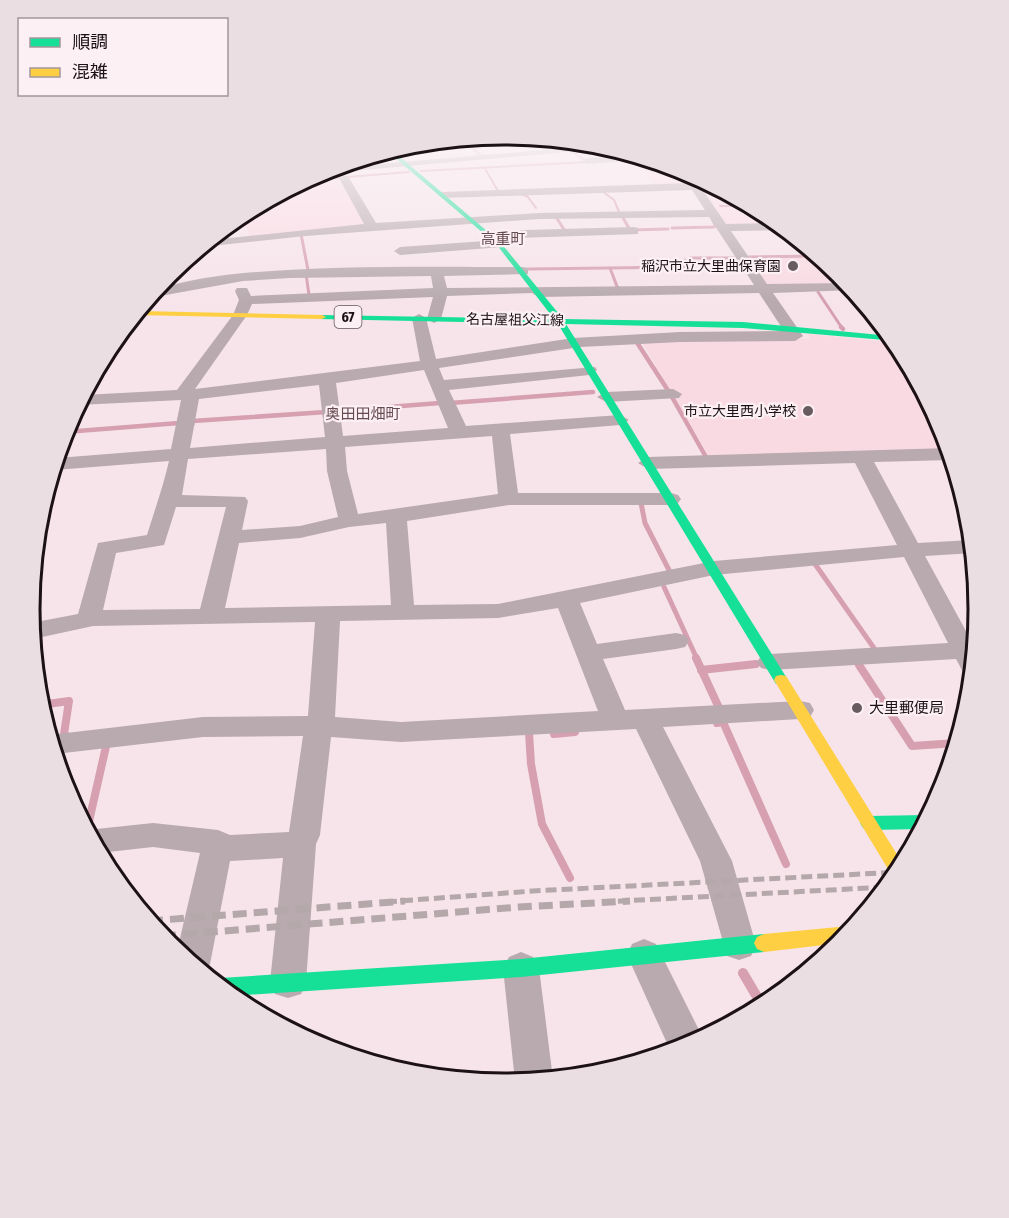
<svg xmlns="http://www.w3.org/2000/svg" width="1009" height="1218" font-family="'Fira Sans Condensed','Noto Sans JP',sans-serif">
<rect width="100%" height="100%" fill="#f6e4ea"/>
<g fill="#f9dae3">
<polygon points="648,159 680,169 691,185 657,187 631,160"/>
<polygon points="340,178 366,227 250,237 246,226 224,228 241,214 302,182"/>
<polygon points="715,186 751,205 712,206 699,187"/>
<polygon points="753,206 783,227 727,227 713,207"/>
<polygon points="820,257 850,286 769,287 749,259"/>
<polygon points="808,334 897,343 943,428 950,451 709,456 640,339 811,339"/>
</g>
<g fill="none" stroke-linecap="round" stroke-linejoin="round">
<g stroke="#d6a0b1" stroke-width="2">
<polyline points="551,139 568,150"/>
<polyline points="463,141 483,157"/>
<polyline points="404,146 486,140"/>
<polyline points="570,151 585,160"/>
<polyline points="484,167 498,191"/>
<polyline points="421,171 588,162"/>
<polyline points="347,177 409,172"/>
<polyline points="303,181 341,178"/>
<polyline points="602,191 614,200 620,214"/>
<polyline points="520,193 528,197 536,208"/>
<polyline points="720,206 751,206"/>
</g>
<g stroke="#d6a0b1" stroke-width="3">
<polyline points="622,216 630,230"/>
<polyline points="556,217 565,231"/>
<polyline points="672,228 713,227 716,226 713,221"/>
<polyline points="630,230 668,229"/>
<polyline points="301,234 308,270"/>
<polyline points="749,257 819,256"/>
<polyline points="690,258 738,258"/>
<polyline points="610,268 618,289"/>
<polyline points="528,269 688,267 685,260"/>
<polyline points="306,274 309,295"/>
<polyline points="818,292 842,328"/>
</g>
<g stroke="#d6a0b1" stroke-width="4.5">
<polyline points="841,327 843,329"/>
<polyline points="636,341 669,392 665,392"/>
<polyline points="672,397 706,457"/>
<polyline points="450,403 593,392"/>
<polyline points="337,411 440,403"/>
<polyline points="192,425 193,421 326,412"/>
<polyline points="65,432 179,423 180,420"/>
</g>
<g stroke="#d6a0b1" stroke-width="5">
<polyline points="641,503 645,523 670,572"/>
<polyline points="815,564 876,651"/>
<polyline points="664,587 697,659"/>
</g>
<g stroke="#d6a0b1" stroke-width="8">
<polyline points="696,658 720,710"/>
<polyline points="859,665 912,746 957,743"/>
<polyline points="701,670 756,664"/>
<polyline points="40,705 69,701 64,734 68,737"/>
<polyline points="717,723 723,722 786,864"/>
<polyline points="529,733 531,764 542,824 570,878"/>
<polyline points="554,734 575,732"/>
<polyline points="87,830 107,742"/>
</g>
<polyline stroke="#d6a0b1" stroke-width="10" points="743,973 763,1007"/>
<g fill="#b8aaae" fill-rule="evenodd">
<polygon points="601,145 613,148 317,174 331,168"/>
<polygon points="636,156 649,159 587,164 582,161 587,158"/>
<path d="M680 169 691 173 698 183 711 184V188L702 189 726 224 779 223 787 230 731 231 767 284 848 283 854 290 773 293 803 336 795 341 680 342 580 347 439 368 444 380 595 367 597 370 589 375 449 390 466 426 620 415 629 420 620 425 510 434 518 493H671L678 495 681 499 678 503 671 505H509L407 521 414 605 498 604 714 561 897 545 855 463 648 469 638 463 648 457 949 448 951 460 874 462 918 543 972 540 974 553 925 556 972 642H976L972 676 964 674 956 659 770 670 761 668 757 662 761 656 770 654 948 643 904 557 714 575 580 603 597 644 676 633 685 635 689 641 685 647 676 649 603 659 625 710 800 701 810 703 814 710 810 717 800 719 663 727 732 861 756 945 751 956 739 960 727 956 700 861 636 729 401 742 331 737 320 835 316 844 306 982 301 994 288 998 275 994 270 982 283 858 230 861 210 964 205 974 177 951 200 853 153 847 99 853 87 830 153 823 218 830 230 835 289 832 303 736 203 737 55 754 49 735 203 717 308 716 315 622 93 626 33 639 31 623 78 614 98 543 147 535C155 509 163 487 169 461L55 470 57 458 171 449 181 400 78 405 84 395 177 390 233 315 239 300 235 291 237 288H247L251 296 433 288 431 276 290 278 243 281 149 298C181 259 462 268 523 267L528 268V274L444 276 447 288 754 285 709 217 539 219 305 236 201 247 210 240 364 224 339 178 344 175 349 178 376 223 539 213 705 210 692 190 443 198 438 195 443 192 688 183ZM532 293 539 297 759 293 784 331 680 332 573 338 436 359 426 318 419 314 412 318 420 361 195 389 247 315 252 304 433 297 427 319 434 323 441 319 447 296ZM424 370 448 428 343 436 336 383ZM319 385 325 437 190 448 199 399ZM492 436 498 494 358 514 347 471 345 447ZM326 449 327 471 338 517 300 526 242 530 248 501 245 497 182 495 188 459ZM176 507H226L200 609 103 610 116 553 164 545ZM386 523 391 605 225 608 239 543 300 538 349 527ZM558 608 598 711 401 722 335 717 340 621 498 618Z"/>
<polygon points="634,227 638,228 638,234 489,239 483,235 489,231"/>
<polygon points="499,240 503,241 503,247 400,255 394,251 400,247"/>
<polygon points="673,389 682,394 679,398 606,402 597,397 606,392"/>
<polygon points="644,939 656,944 703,1038 671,1052 627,955 632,944"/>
<polygon points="521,952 533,957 539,968 553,1079 515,1081 503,968 509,957"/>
</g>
<g fill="#16e098" fill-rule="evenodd">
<polygon points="392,150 501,243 563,319 743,322 891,336 896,341 743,328 566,324 788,680 786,684 776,684 558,324 319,319 319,315 322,315 554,319 497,245 387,151"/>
<polygon points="926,815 929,816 922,829 869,830 863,828 860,823 863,818 869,816"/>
<polygon points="764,934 771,937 774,943 771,949 764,952 521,977 231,996 213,981 220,978 521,959"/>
</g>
<g fill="#ffcf43" fill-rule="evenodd">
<polygon points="139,311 322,315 326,317 322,319 135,315"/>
<polygon points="781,675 786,676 903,864 894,879 774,680 776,676"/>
<polygon points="849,926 854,927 841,943 764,952 757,949 754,943 757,937 764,934"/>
</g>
<g stroke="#b4a8aa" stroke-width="5" stroke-dasharray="11 5" stroke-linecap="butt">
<polyline points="386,902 533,891 900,872"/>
<polyline points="602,902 888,887"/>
</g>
<g stroke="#b4a8aa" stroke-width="7" stroke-dasharray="14 7" stroke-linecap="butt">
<polyline points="149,921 405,901"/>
<polyline points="162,936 519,907 630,901"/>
</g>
</g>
<linearGradient id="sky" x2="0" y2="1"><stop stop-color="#a1acd2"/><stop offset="0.44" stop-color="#fbf3f6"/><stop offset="1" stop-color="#fbf3f6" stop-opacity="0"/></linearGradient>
<rect width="1009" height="302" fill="url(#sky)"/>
<g fill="#685c60" stroke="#fdf0f4" stroke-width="2">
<circle cx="793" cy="266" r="6"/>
<circle cx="808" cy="411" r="6"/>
<circle cx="857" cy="708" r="6"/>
</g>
<g text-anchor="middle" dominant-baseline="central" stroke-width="4.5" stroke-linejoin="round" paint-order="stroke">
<g font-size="14" fill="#1c1215" stroke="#fdf0f4" text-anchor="end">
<text x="781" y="266">稲沢市立大里曲保育園</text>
<text x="796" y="411">市立大里西小学校</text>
</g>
<rect fill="#fdf0f4" stroke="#605558" stroke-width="1.5" x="334.5" y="306" width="27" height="22" rx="4.5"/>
<g font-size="14" font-weight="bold" fill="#1c1215">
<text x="348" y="317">67</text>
</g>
<g font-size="14" fill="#1c1215" stroke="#fdf0f4">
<text transform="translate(515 320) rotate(1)">名古屋祖父江線</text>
</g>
<g font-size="15" fill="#644a51" stroke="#fdf0f4">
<text x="503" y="239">高重町</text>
<text x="363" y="414">奥田田畑町</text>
</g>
<g font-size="15" fill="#1c1215" stroke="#fdf0f4" text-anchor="start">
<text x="869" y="708">大里郵便局</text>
</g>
</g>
<path d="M0 0H1009V1218H0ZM40 609a464 464 0 1 1 928 0a464 464 0 1 1-928 0Z" fill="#ebdee2" fill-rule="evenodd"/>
<path fill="none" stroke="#1c1215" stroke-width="3" d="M40 609a464 464 0 1 1 928 0a464 464 0 1 1-928 0Z"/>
<rect x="18" y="18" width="210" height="78" fill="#fdf0f4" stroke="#a3979b" stroke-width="1.5"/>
<rect x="30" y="38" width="30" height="9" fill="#16e098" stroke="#a3979b" stroke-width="1.5"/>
<text x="72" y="48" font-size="18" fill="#1c1215">順調</text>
<rect x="30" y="68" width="30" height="9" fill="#ffcf43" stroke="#a3979b" stroke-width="1.5"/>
<text x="72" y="78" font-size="18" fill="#1c1215">混雑</text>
</svg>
